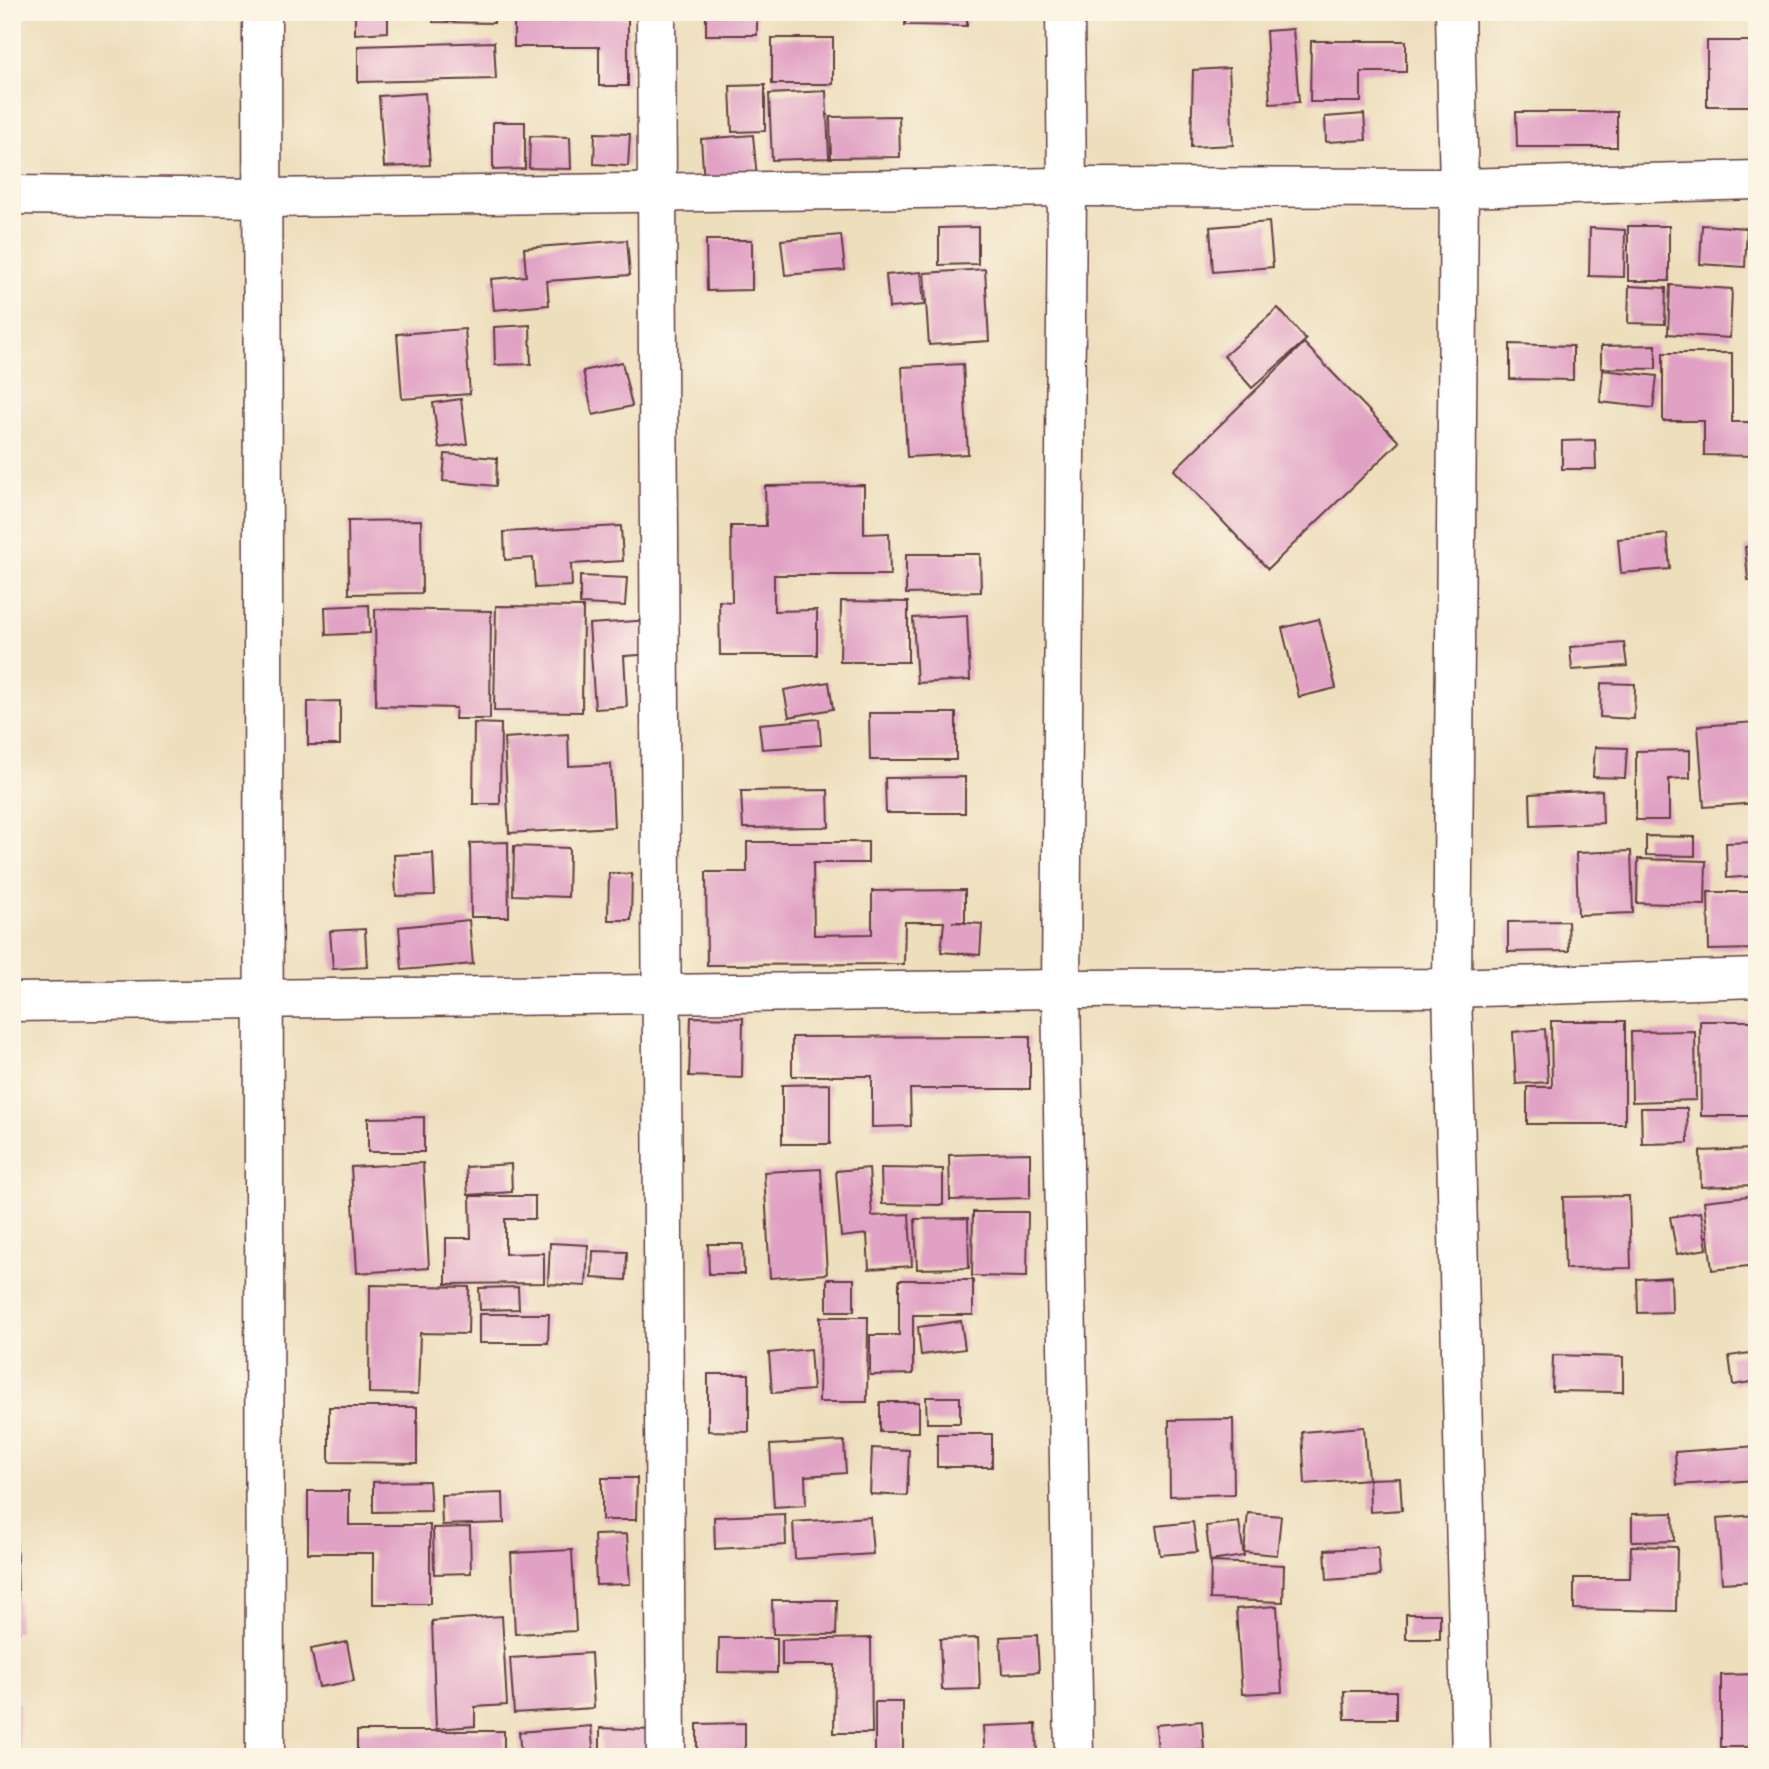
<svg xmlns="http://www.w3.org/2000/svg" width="1769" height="1769" font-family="Delius,sans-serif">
<rect width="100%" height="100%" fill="#fcf5e5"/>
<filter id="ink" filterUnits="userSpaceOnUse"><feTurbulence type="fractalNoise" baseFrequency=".0143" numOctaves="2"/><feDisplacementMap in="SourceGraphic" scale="14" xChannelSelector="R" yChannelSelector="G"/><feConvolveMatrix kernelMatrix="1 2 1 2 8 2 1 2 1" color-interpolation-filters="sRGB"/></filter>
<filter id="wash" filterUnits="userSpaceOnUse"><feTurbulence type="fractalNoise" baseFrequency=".00686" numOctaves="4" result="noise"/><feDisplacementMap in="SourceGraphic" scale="28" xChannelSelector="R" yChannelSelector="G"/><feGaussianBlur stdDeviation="1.57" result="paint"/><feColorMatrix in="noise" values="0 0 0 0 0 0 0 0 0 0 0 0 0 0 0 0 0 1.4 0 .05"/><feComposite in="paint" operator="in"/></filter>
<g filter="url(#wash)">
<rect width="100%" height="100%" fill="#eddebc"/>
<g id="blocks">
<g fill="#e1a1c4">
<polygon points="355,12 388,12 388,32 355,34"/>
<polygon points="433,12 494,12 494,23 433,22"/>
<rect x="706" y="12" width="51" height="23"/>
<polygon points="906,12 967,12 967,26 905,25"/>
<polygon points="514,18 628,18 628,86 599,86 599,47 514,47"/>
<polygon points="1293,29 1299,102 1270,104 1266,31"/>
<rect x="772" y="38" width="61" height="46"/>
<polygon points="1311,41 1406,41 1406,72 1361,72 1361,102 1310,102"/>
<rect x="1707" y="41" width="50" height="65"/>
<polygon points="494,42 496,79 358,82 358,46"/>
<polygon points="1229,68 1233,145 1191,147 1193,70"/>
<polygon points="765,85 765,131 732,132 730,86"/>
<polygon points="826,91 829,158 772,160 769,94"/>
<polygon points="425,93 430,165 384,167 379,96"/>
<polygon points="1516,112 1617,112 1617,147 1517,147"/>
<polygon points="1364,114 1366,140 1326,142 1325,117"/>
<polygon points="899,116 900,157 831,158 830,117"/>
<polygon points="493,122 525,122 525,169 493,170"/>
<polygon points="595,133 630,134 628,166 594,164"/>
<polygon points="753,135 757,178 704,183 701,139"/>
<polygon points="530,136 570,137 571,169 529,168"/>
<polygon points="1269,222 1273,267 1213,272 1210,227"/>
<polygon points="1702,225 1747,228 1745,267 1700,264"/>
<rect x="1628" y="226" width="41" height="55"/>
<polygon points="978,227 978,264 939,265 939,228"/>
<polygon points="1590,228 1625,230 1624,277 1589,276"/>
<polygon points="841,235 845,270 785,275 781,240"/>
<polygon points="627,240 630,275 547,281 549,305 494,310 491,279 526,276 524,248"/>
<polygon points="706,240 752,240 752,290 707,291"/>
<polygon points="985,269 989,341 929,345 924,273"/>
<polygon points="921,272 924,305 889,308 886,275"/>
<polygon points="1670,285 1732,289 1730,338 1668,334"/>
<polygon points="1629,286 1666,288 1665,324 1628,323"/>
<polygon points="1278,308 1306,340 1252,388 1224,356"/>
<polygon points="530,325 531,364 495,365 494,327"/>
<polygon points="465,329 470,394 402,399 397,334"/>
<polygon points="1304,343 1399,442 1268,569 1174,470"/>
<polygon points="1510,344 1573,346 1573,380 1510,379"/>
<polygon points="1656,345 1656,369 1601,368 1601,346"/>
<polygon points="1663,353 1732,353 1732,422 1757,422 1757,456 1704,455 1704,421 1663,421"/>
<polygon points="622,362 632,406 593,415 583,371"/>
<polygon points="963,364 968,454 907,457 902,367"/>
<polygon points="1603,370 1657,376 1653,408 1600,402"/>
<polygon points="461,399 467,444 439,448 433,403"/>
<polygon points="1595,440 1596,469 1562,469 1562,441"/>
<polygon points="445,454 497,458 496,486 443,481"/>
<polygon points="864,485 864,534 889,533 890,575 774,575 774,611 817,610 817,655 720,655 719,601 732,602 731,526 766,526 765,486"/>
<polygon points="421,520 422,593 349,594 348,521"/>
<polygon points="621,526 623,561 571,564 572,586 535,588 533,558 505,560 504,532"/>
<polygon points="1667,534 1670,569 1621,573 1618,539"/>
<polygon points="1757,546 1757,579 1748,580 1745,547"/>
<polygon points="906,554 980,554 981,592 906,594"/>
<polygon points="580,576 627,578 625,606 580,604"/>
<polygon points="841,601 908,602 908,662 840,662"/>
<polygon points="369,605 370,633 326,635 325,607"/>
<polygon points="496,606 583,607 582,712 494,711"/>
<polygon points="375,609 491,611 490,719 455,719 456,708 376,706"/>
<polygon points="967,615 970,680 917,683 913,618"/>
<polygon points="1319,619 1336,688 1299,697 1282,628"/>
<polygon points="652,620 655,654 624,656 627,707 595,709 589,624"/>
<polygon points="1624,643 1627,666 1572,670 1570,647"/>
<polygon points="829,682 833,709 789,717 784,690"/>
<polygon points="1601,683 1635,684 1634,719 1600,717"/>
<polygon points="340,701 340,745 308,745 308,702"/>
<polygon points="869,713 956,713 956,760 870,760"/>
<polygon points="819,719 821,745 762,749 759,724"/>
<polygon points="1757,722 1757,803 1704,807 1698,726"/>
<polygon points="474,723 501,724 500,804 473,804"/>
<polygon points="568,734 569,766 611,764 614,827 509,833 504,738"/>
<polygon points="1595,747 1627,748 1625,778 1593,777"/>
<polygon points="1690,750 1690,778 1669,779 1669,820 1636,820 1636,751"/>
<polygon points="965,777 965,813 886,813 885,778"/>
<polygon points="828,790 829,827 743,828 741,791"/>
<polygon points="1602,790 1603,823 1531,826 1530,794"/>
<polygon points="1646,836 1695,837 1695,856 1646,855"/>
<polygon points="508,842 509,917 471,917 470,843"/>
<polygon points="747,842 868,842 868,863 813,863 814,935 872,934 872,891 965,890 965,922 952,922 982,924 980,955 941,952 944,922 905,922 904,964 707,965 706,872 747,872"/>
<polygon points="1757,842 1757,876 1727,878 1726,843"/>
<polygon points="514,846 569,848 568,897 513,895"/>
<polygon points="1631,851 1633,913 1578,915 1576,853"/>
<polygon points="433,853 435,895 396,896 394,855"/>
<polygon points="1638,859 1706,861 1705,905 1637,903"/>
<polygon points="609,873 632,874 631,920 608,920"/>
<polygon points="1708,892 1757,892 1757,949 1709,950"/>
<polygon points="469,920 473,964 402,970 399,927"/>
<polygon points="1568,921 1569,951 1508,952 1508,922"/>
<polygon points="365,929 367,967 333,969 330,931"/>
<polygon points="691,1017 743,1018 742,1078 689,1076"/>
<polygon points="1551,1021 1625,1021 1625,1124 1527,1124 1527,1087 1552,1087"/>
<polygon points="1700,1021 1757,1021 1757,1116 1701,1116"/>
<polygon points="1545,1029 1548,1082 1516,1084 1513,1032"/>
<polygon points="1695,1031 1696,1100 1632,1102 1631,1032"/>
<polygon points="1030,1036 1030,1089 910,1089 911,1126 872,1127 872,1076 792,1076 792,1037"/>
<polygon points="830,1084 830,1144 782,1144 782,1085"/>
<polygon points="1641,1108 1687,1108 1688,1143 1642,1144"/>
<polygon points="424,1117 424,1152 368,1152 368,1118"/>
<polygon points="1753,1149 1754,1185 1701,1187 1700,1151"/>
<polygon points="1030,1153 1030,1198 950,1200 949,1155"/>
<polygon points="423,1163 429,1268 357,1273 351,1167"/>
<polygon points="511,1164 512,1192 468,1195 466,1167"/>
<polygon points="869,1168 872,1216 909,1214 912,1266 869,1269 867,1234 841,1237 836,1171"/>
<polygon points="881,1168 943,1169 943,1205 882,1204"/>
<polygon points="821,1169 827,1274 770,1278 764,1172"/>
<polygon points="1757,1195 1757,1265 1712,1270 1704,1201"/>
<polygon points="470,1196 535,1196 535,1219 505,1219 505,1254 544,1253 544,1283 446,1284 446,1238 471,1238"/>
<polygon points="1629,1196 1631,1268 1565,1269 1563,1197"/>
<polygon points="973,1212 1028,1212 1027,1277 972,1276"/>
<polygon points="1701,1212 1707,1249 1677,1254 1670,1217"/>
<polygon points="968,1218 969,1268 917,1269 915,1219"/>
<polygon points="550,1243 588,1245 586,1286 548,1284"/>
<polygon points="708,1244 743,1244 744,1274 709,1274"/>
<polygon points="593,1251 627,1252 626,1280 592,1278"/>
<polygon points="1754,1273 1757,1273 1757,1330 1753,1330"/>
<polygon points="1671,1277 1672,1312 1638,1313 1637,1279"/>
<rect x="827" y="1279" width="27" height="32"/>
<polygon points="899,1280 973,1280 973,1315 913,1315 913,1374 870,1375 870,1335 899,1335"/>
<polygon points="370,1285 469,1287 468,1334 420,1333 418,1394 369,1393"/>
<polygon points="518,1287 519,1309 480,1310 479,1288"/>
<polygon points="479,1314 549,1314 548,1343 479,1343"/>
<polygon points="820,1317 868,1317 867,1402 819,1402"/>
<polygon points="961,1321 965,1349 921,1355 918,1327"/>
<polygon points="810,1349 813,1390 772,1393 769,1353"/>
<polygon points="1757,1352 1757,1381 1733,1385 1729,1356"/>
<polygon points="1553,1355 1623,1357 1623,1392 1552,1391"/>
<polygon points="708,1374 749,1374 749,1432 708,1431"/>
<polygon points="926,1397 960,1397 960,1423 927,1423"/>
<rect x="880" y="1402" width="39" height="30"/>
<polygon points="329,1407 417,1407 417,1463 329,1462"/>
<polygon points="1233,1419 1234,1494 1170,1496 1169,1420"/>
<polygon points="1364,1427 1368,1479 1305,1484 1302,1432"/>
<rect x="937" y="1434" width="55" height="33"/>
<polygon points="844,1441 846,1473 805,1476 806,1505 774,1507 770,1445"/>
<polygon points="1757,1446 1757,1480 1677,1485 1675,1452"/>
<polygon points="872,1448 909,1450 907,1496 870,1494"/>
<polygon points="602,1478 637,1478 636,1520 602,1520"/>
<polygon points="1400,1478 1402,1510 1370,1512 1369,1479"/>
<polygon points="429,1481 431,1511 373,1512 373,1482"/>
<polygon points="308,1491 349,1491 349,1525 430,1525 430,1604 373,1604 373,1553 308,1553"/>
<polygon points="503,1493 504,1523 442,1525 441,1495"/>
<polygon points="1248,1513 1281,1516 1277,1555 1244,1552"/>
<polygon points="1673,1513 1674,1541 1632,1542 1632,1514"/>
<polygon points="785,1514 786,1545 715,1549 714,1517"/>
<polygon points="1757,1515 1757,1581 1722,1583 1717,1518"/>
<polygon points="870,1517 873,1554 795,1559 793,1522"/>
<polygon points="1193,1522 1197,1552 1160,1555 1156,1526"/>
<polygon points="1239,1522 1244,1556 1210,1561 1206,1526"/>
<polygon points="470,1527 471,1573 434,1574 433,1528"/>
<polygon points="12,1531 16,1531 19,1632 12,1632"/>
<polygon points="627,1534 630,1584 596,1585 594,1535"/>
<polygon points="1631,1546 1677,1547 1676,1611 1574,1609 1574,1578 1630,1578"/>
<polygon points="1378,1547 1380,1576 1327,1580 1325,1550"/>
<polygon points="572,1550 576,1631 515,1634 511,1553"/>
<polygon points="1211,1562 1284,1565 1283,1602 1210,1599"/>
<polygon points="772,1600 837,1600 836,1635 773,1634"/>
<polygon points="1277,1606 1282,1692 1242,1694 1236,1609"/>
<rect x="1406" y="1614" width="34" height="25"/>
<polygon points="502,1616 507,1705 475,1707 475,1726 436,1729 432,1621"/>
<polygon points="1037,1635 1039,1672 1002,1674 1000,1637"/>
<polygon points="719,1638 777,1638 777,1673 718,1672"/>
<polygon points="871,1638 872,1733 834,1733 835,1665 782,1665 782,1640"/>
<polygon points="978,1638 980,1689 942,1690 940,1639"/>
<polygon points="347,1642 354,1681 319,1687 311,1649"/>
<polygon points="591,1653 594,1708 514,1713 510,1658"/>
<polygon points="1757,1674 1757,1747 1721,1747 1721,1675"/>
<polygon points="1344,1691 1396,1691 1396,1719 1345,1719"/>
<rect x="875" y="1702" width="28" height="55"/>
<polygon points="12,1703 19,1703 18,1757 12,1757"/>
<polygon points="1202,1721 1204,1750 1158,1752 1156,1725"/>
<polygon points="745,1723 745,1757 697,1757 697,1724"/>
<polygon points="1036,1724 1037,1757 985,1757 983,1726"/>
<polygon points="591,1726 594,1757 521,1757 519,1732"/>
<polygon points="600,1728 651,1730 649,1757 600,1757"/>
<rect x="357" y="1731" width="147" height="26"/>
</g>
</g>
</g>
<g filter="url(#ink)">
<use href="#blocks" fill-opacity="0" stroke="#623c41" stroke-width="2"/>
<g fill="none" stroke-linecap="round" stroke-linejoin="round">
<defs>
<g id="minor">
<polyline points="262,12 265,1757"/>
<polyline points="656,12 666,1757"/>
<polyline points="1065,12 1067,187 1061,989 1074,1757"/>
<polyline points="1455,12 1459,188 1452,988 1471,1757"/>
<polyline points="12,195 264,198 1067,187 1459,188 1757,180"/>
<polyline points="12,1002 1061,989 1452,988 1757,978"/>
</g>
</defs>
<use href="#minor" stroke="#623c41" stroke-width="41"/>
<use href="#minor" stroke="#fff" stroke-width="38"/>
</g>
</g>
<rect width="1769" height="1769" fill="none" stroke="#fcf5e5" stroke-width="42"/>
</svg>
